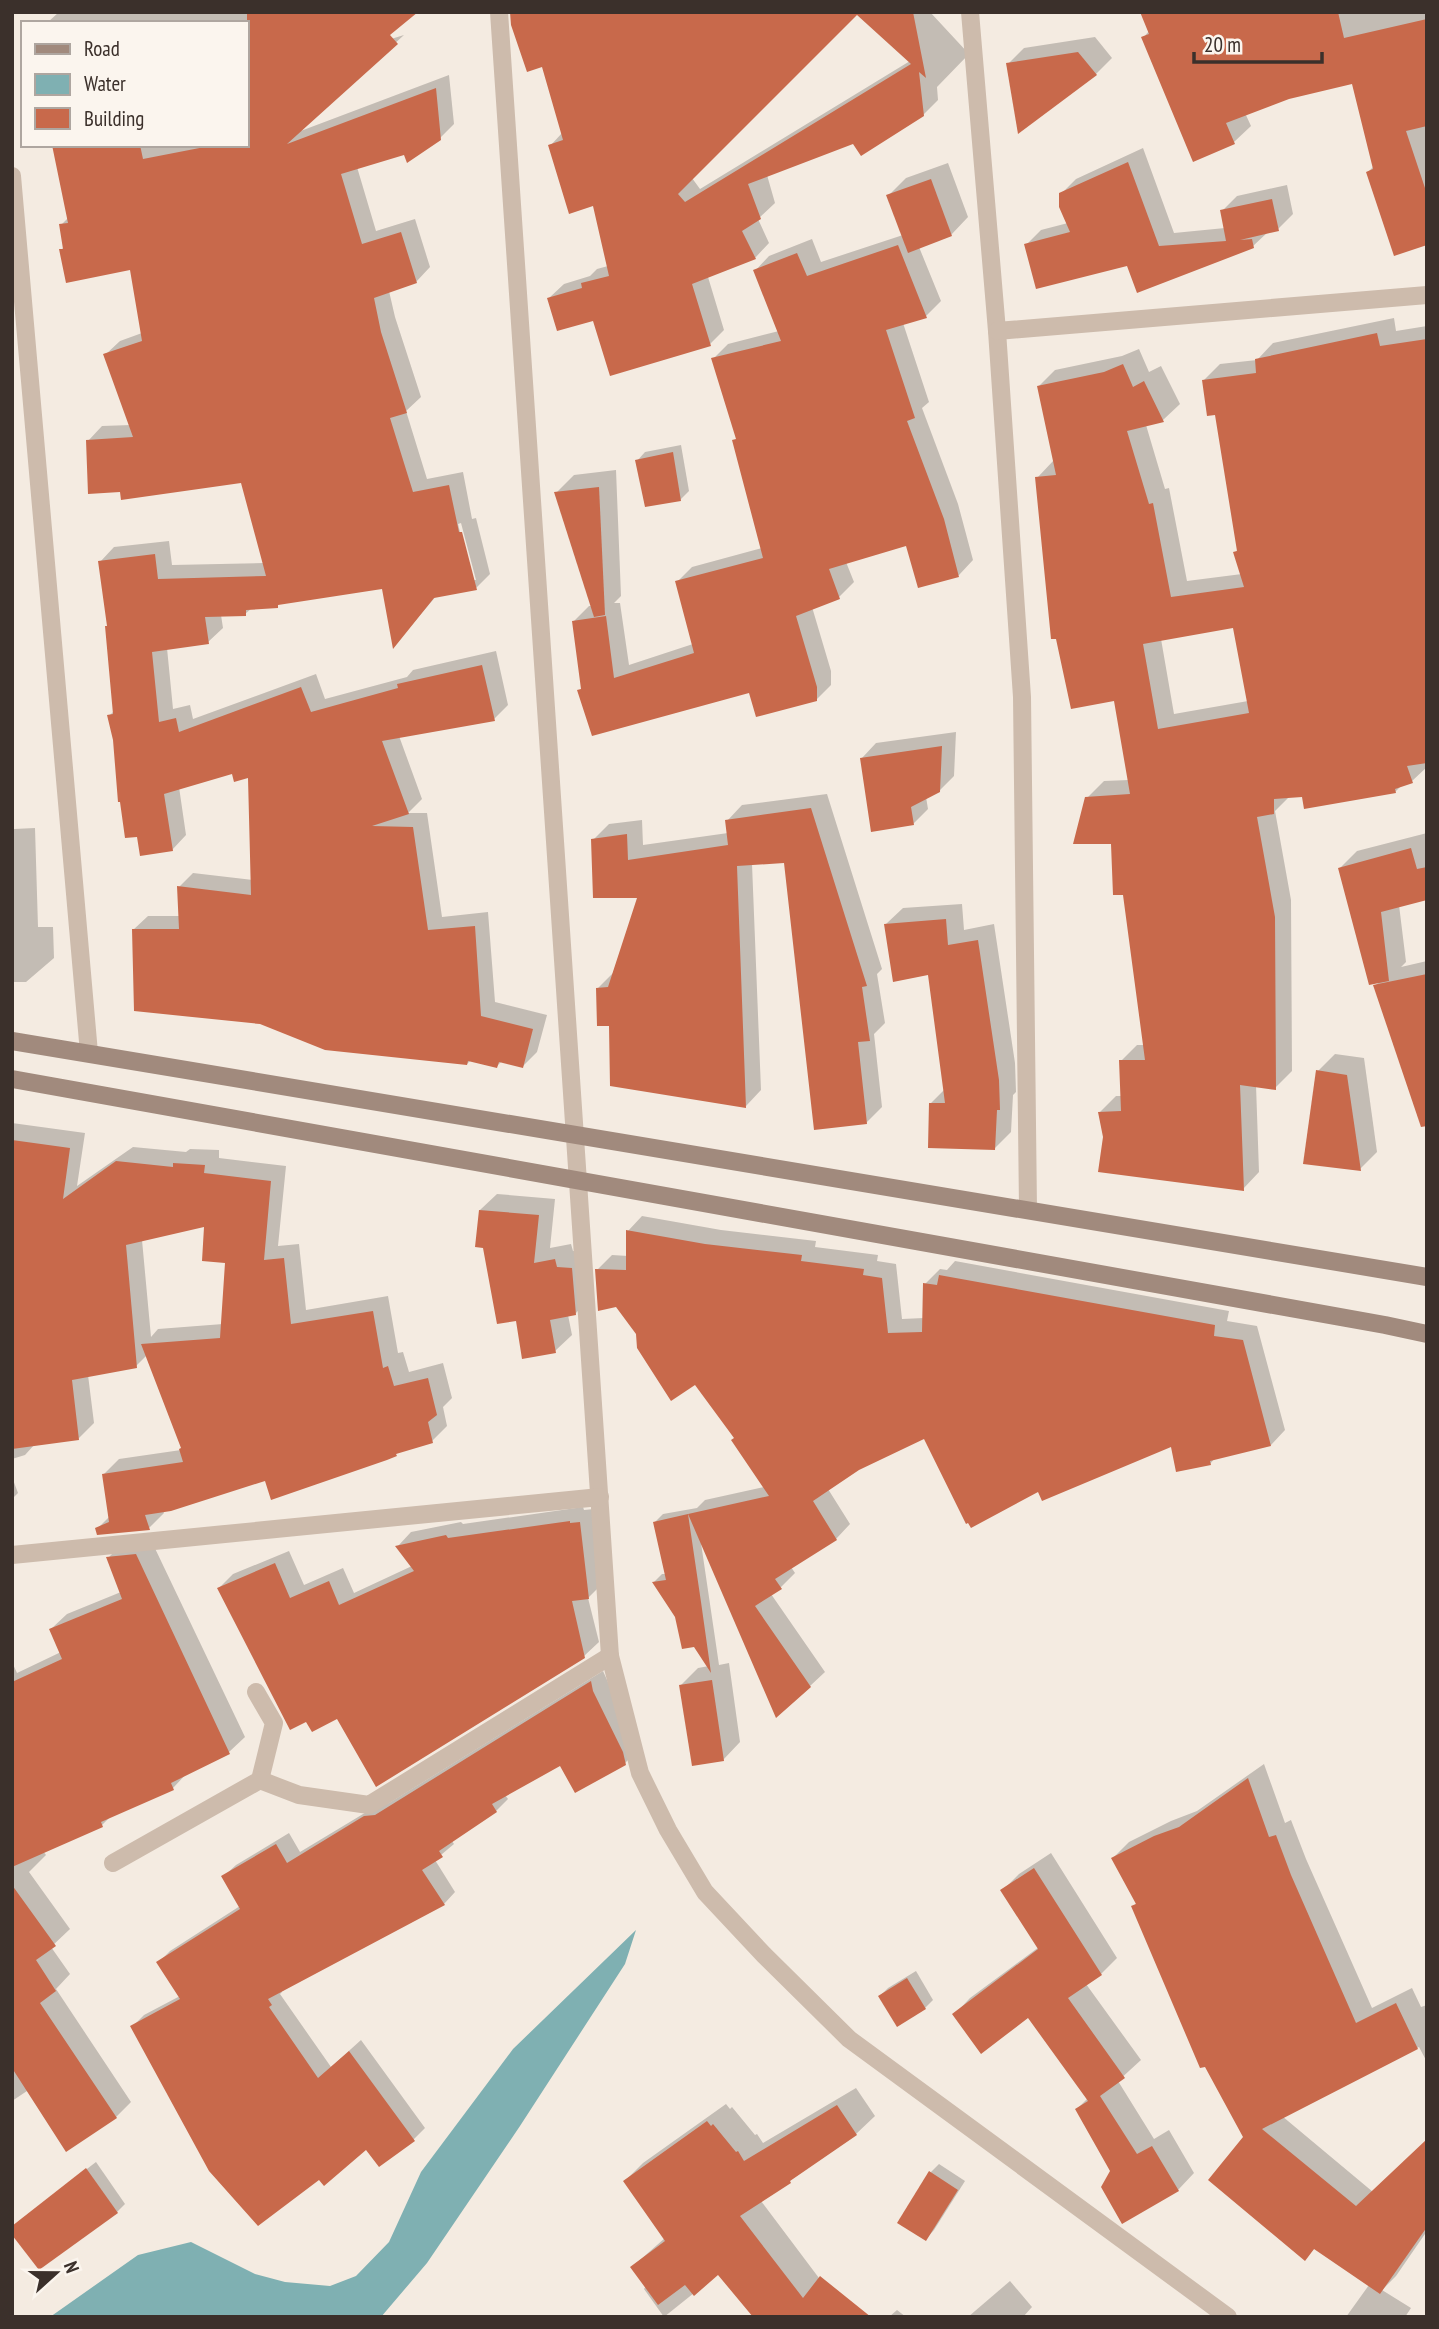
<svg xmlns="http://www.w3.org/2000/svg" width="1439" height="2329" font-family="'PT Sans Narrow',sans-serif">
<rect width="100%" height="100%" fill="#f4ebe1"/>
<polygon fill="#7fb0b2" points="636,1930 625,1964 520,2126 427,2263 381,2317 50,2317 138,2255 191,2242 255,2274 285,2282 330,2286 356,2276 389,2242 421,2172 513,2049"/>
<g fill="#0003" fill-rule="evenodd">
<path d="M59 12H326L307 65 404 35 298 132 449 75 454 124 439 139 405 153 357 167 376 231 415 219 430 267 416 282 389 291 395 317 421 397 406 411 427 479 463 472 472 519 476 518 490 574 476 588 437 595 394 646 384 587 280 603 277 606 252 608 245 614 221 615 223 628 208 642 167 648 173 709 190 705 193 719 316 674 325 699 407 677 413 670 496 651 508 705 494 719 399 736 422 799 408 813H427L442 917 488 912 495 1002 547 1015 537 1052 523 1066 502 1061 497 1066 471 1060 467 1064 133 930 148 916H180L179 887 193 873 253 880 250 776 233 771 179 787 186 835 172 850 115 740 109 716 115 710 108 625 100 562 114 547 169 541 172 565 264 563 243 482 122 490 88 441 102 426 131 425 105 355 120 341 142 333 132 268 61 250 65 246 61 225 68 218 54 145H247V23H47ZM461 523 476 580H472L458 524Z"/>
<path d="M512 12H930L969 54 937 87 938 100 923 115 767 175 775 203 758 219 769 243 755 258 708 277 724 330 710 344 594 318 549 298 564 284 590 276 597 269 608 266 594 204 550 146 563 132 544 65ZM857 12 910 61 700 189 692 178Z"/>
<polygon points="1142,12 1427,12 1427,243 1368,172 1374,166 1353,82 1289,97 1245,113 1251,126 1234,142 1194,160 1143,38 1149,31"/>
<polygon points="1095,37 1112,58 1096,74 1008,64 1024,48"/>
<polygon points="1143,148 1174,233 1225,228 1222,211 1237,196 1287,185 1293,214 1278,229 1268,232 1253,246 1128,264 1026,245 1041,230 1068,223 1061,194 1076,179"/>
<polygon points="948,163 968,217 951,235 919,247 941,301 926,316 903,323 929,402 922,408 958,504 973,560 959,575 919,585 907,544 846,562 854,582 839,597 812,607 831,671 831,685 816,700 750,691 579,691 583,687 574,621 589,606 592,606 556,493 574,475 616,470 621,596 614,603 620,603 629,665 693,644 677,582 692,567 762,548 737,438 713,359 728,344 779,331 755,271 769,256 812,239 821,262 903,235 888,196 906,178"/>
<path d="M1394 318 1396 331 1427 326V767L1412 781 1402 785 1395 792 1290 796 1275 811 1291 900 1292 1071 1275 1088 1256 1085 1259 1172 1243 1189 1105 1137 1100 1112 1116 1096H1122L1121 1061 1137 1045H1144L1125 893 1112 842 1087 798 1104 781 1129 780 1116 699 1037 478 1054 460 1039 386 1055 370 1122 356 1139 349 1149 372 1161 366 1180 404 1163 420 1146 425 1165 489 1169 488 1187 581 1242 574 1235 553 1238 549 1216 413 1204 380 1220 364 1257 360 1273 343ZM1234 626 1248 701 1174 714 1161 639Z"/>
<polygon points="681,445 689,491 680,500 637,461 645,452"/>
<polygon points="956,732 954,776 939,791 926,797 928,809 913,824 862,758 876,743"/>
<polygon points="827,794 882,969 877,974 885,1023 874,1034 882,1107 866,1123 786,861 752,864 761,1090 746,1106 611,1024 598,988 613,973 639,896 593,840 609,824 642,820 643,845 728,833 727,821 742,805"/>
<polygon points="12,822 14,829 35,828 38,927 53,927 54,958 26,982 12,982"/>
<polygon points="1427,833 1427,898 1399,905 1406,962 1401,967 1427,961 1427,1119 1375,986 1380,981 1340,868 1357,851"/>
<polygon points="962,904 964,930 994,924 1015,1063 1016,1092 1013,1095 1011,1132 995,1148 931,1103 945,1089 929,973 886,924 903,908"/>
<polygon points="1335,1054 1364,1058 1377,1152 1360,1169 1318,1071"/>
<path d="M12 1123 85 1133 77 1186 133 1147 186 1152 190 1149 219 1150V1158L286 1166 278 1246 299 1244 306 1310 388 1296 398 1353 403 1352 409 1372 443 1363 452 1398 443 1407 447 1426 432 1441 399 1451 396 1454 266 1479 163 1510 164 1513 149 1528 97 1529 110 1516 104 1474 119 1459 181 1450 183 1447 147 1355 136 1366 88 1375 94 1423 78 1439 35 1444 25 1455 12 1459ZM206 1225 227 1261 223 1324 158 1329 151 1337 142 1240Z"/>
<polygon points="497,1194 555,1199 550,1248 571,1244 573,1251 588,1252 591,1297 575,1314 568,1315 572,1335 555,1351 517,1319 480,1210"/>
<polygon points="642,1216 721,1230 816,1241 815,1247 878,1255 877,1261 896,1264 902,1319 924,1318 925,1284 940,1269 947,1270 955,1261 1229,1311 1227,1321 1257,1326 1285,1430 1271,1445 1215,1458 1210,1464 1172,1445 1039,1489 925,1437 859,1469 828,1489 850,1524 836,1539 791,1567 795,1573 781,1587 771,1594 825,1672 810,1686 701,1543 719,1665 729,1663 740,1742 723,1760 681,1685 698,1668 709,1666 654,1582 662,1574 666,1574 655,1522 663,1514 697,1508 705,1500 764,1487 736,1438 696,1383 637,1334 597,1270 612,1255 628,1256 628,1231"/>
<polygon points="12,1477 18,1493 12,1499"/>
<polygon points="583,1507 584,1510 594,1509 603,1583 588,1598 599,1642 584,1656 337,1717 219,1588 233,1574 289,1551 304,1585 343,1568 354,1593 412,1566 398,1546 411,1532 461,1522 463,1524"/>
<polygon points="151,1540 245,1737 229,1752 188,1772 173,1788 111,1816 102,1825 43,1851 46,1855 29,1872 70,1929 51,1947 70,1974 56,1989 131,2102 116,2117 66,2150 30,2089 12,2101 12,1662 17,1673 61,1652 51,1629 67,1614 121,1592 108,1558 123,1543"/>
<polygon points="603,1671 634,1740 637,1751 625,1763 561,1763 505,1795 508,1799 496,1811 452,1841 454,1844 435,1860 455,1892 444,1904 281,1990 282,1992 280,1994 331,2067 361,2040 425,2128 413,2140 367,2148 132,2027 144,2015 180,1996 158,1963 170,1951 240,1906 224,1876 236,1865 289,1833 300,1852 378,1805 389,1803"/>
<polygon points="1264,1764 1285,1823 1291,1820 1306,1859 1372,2008 1412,1988 1421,2007 1427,2005 1427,2062 1419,2047 1282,2116 1373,2192 1427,2141 1427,2231 1396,2276 1382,2290 1411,2308 1405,2317 1346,2317 1369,2285 1315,2248 1304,2259 1133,1907 1137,1902 1113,1858 1129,1842 1171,1821 1197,1811"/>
<polygon points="1051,1853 1117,1958 1101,1974 1086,1984 1141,2060 1118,2081 1154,2139 1169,2130 1194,2173 1178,2190 1112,2171 1077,2109 1088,2098 1028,2016 954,2015 970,1998 1039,1947 1003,1890 1019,1874"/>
<polygon points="916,1971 933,2000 925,2008 880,1996 888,1988"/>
<polygon points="856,2088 875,2116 856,2134 761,2201 831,2294 813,2312 719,2273 664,2317 644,2289 646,2286 632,2267 665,2238 625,2181 643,2163 726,2104 730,2109 732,2107 755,2135 757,2134 763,2143"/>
<polygon points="96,2162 125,2204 117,2212 19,2221"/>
<polygon points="939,2164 965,2181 934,2230 926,2239 899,2222 931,2172"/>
<polygon points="1010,2281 1032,2307 1023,2317 968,2317"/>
<polygon points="897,2310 906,2317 889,2317"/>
</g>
<g fill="#c8694b" fill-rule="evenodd">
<polygon points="247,12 418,12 390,35 398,44 287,144 436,88 441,140 407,163 404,155 341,174 362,244 401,232 417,283 374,298 381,332 407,413 390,418 413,492 449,485 459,532 462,532 477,590 434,598 393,649 382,589 278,605 278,608 246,610 246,616 205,617 209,644 152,652 159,722 176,718 179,732 301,687 311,712 398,688 397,684 482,665 495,721 382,741 409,814 372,826 413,827 428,930 475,926 481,1016 533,1029 523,1068 499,1062 497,1068 468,1061 467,1065 325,1050 260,1024 134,1011 132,929 179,929 177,886 251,895 248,778 234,782 232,774 164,794 173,851 140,856 137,837 125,838 120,802 118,802 113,740 107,715 113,714 105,626 107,626 98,561 155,554 158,579 266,576 241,483 121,500 120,492 88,494 86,440 133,437 103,354 142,341 130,270 66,283 59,249 63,249 59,224 68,223 52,145 140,145 143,159 215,145 247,145"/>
<path d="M510 12H913L926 78 919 72 924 116 861 156 853 144 748 184 761 219 742 231 756 259 692 284 711 346 610 376 593 321 557 331 547 298 582 288 581 283 609 276 593 206 569 214 548 145 563 140 542 67 527 72 511 25ZM857 15 911 64 685 202 678 194Z"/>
<polygon points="1140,12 1338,12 1344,38 1427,19 1427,126 1406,131 1427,194 1427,245 1394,256 1366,172 1373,169 1352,84 1289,99 1226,123 1235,144 1193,162 1141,37 1149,34"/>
<polygon points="1078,52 1097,75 1018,134 1006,63"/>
<polygon points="1128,162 1159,246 1226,241 1220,210 1272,199 1279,231 1240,240 1252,239 1254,248 1137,293 1127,266 1036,289 1024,244 1070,232 1059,207 1059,193"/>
<polygon points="931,179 952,236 908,253 886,195"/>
<polygon points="898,245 927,318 886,330 915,418 907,421 944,519 959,577 918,588 906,546 829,569 840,599 796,616 817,687 817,701 756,717 749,693 592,736 577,690 581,689 572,621 606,616 614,678 694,653 675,581 763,558 732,440 736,439 711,358 781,341 753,270 797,253 807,276"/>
<path d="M1377 333 1380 346 1427 339V763L1407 766 1413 783 1395 789 1396 793 1304 809 1302 797 1274 799V814L1257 817 1275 917 1276 1090 1240 1085 1244 1191 1098 1172 1103 1137 1098 1112 1121 1111 1119 1060H1145L1123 895H1113L1111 844H1073L1085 797 1130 794 1114 701 1071 709 1056 639H1051L1035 477 1056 475 1037 386 1104 372 1123 364 1133 387 1144 381 1164 422 1127 431 1149 504 1153 503 1171 597 1244 587 1233 552 1237 551 1215 415 1207 416 1202 380 1256 373 1255 359ZM1233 628 1249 713 1158 729 1143 644Z"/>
<polygon points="673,452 681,501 645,507 635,460"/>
<polygon points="599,487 605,615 594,617 554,492"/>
<polygon points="942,746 940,792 911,807 914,825 871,832 860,758"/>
<polygon points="811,808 867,986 862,987 870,1041 858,1042 867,1124 814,1130 784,863 737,866 746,1108 610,1086 609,1026 597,1026 596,988 608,987 637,898 593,898 591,839 627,834 628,860 728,845 725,820"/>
<polygon points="1411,848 1417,869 1427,867 1427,900 1381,912 1389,981 1369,985 1338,868"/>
<polygon points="946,919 948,945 978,940 999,1080 1000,1110 997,1110 995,1150 928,1148 929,1103 945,1103 928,975 893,982 884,924"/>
<polygon points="1427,974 1427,1126 1421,1127 1373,985"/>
<polygon points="1316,1070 1347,1075 1361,1171 1303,1164"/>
<polygon points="12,1140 70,1148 63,1199 116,1161 173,1167 173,1163 205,1165 204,1173 271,1181 264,1260 284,1258 291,1324 373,1311 383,1368 388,1366 394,1386 428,1378 437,1415 428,1422 433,1443 396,1454 397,1456 387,1460 271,1500 265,1481 171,1511 145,1515 150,1530 97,1535 95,1528 109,1522 102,1474 183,1462 179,1449 181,1448 141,1344 220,1338 225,1263 202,1261 204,1227 126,1245 137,1368 72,1380 79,1440 12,1449"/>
<polygon points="479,1210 539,1215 534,1263 555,1259 557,1267 572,1268 576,1315 550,1320 556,1353 522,1359 516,1321 497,1324 483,1248 475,1247"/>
<polygon points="626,1230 705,1244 802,1255 801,1261 864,1269 863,1275 882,1278 888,1333 922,1332 923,1283 937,1285 939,1275 1215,1325 1214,1336 1243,1340 1271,1446 1210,1461 1211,1465 1176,1472 1171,1447 1042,1501 1038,1492 971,1528 968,1523 966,1524 924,1439 859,1470 813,1501 837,1540 775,1579 782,1589 755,1606 811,1687 776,1718 688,1514 769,1496 731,1440 734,1438 695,1385 671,1401 637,1348 636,1334 616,1307 598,1311 595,1269 626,1270"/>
<polygon points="688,1514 701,1602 711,1673 694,1647 682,1649 675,1617 652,1582 666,1580 653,1522"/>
<polygon points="570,1521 570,1523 580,1522 589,1599 572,1601 585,1658 376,1787 337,1719 312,1732 306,1722 290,1730 217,1588 275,1563 290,1598 329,1581 339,1605 414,1571 395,1546 446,1535 448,1538"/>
<polygon points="136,1554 230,1754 171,1783 174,1790 101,1822 103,1827 12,1867 12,1682 62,1659 49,1629 122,1599 106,1557"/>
<polygon points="712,1680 724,1761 692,1766 679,1685"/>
<polygon points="591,1681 593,1691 623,1752 626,1765 575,1793 560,1766 492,1804 497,1812 439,1851 443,1857 422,1870 445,1905 268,1999 272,2005 269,2007 318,2078 349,2051 415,2141 379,2167 366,2150 324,2186 319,2180 258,2226 209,2171 130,2026 180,1999 156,1962 240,1909 221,1876 276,1844 287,1863 364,1816 375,1815"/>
<polygon points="1248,1778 1269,1837 1276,1835 1291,1875 1356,2023 1396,2003 1418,2049 1262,2129 1356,2206 1427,2139 1427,2227 1380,2294 1314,2249 1305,2261 1208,2180 1243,2137 1205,2067 1200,2068 1131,1906 1136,1904 1111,1858 1154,1836 1179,1827"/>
<polygon points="1034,1868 1102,1975 1068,1998 1125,2078 1100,2096 1137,2154 1152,2146 1179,2191 1122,2224 1101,2187 1110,2171 1075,2109 1088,2101 1028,2018 981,2054 952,2014 1038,1949 1000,1890"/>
<polygon points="12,1885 56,1946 36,1960 56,1991 40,2003 117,2118 66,2152 12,2068"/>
<polygon points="907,1978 926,2009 897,2027 878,1996"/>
<polygon points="837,2105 857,2135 790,2181 791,2183 740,2216 803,2298 820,2276 871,2317 753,2317 718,2275 694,2296 685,2285 658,2305 630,2267 665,2241 623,2181 707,2121 711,2126 713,2124 736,2152 738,2151 744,2161"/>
<polygon points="86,2168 118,2213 39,2270 12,2235 12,2226"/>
<polygon points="929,2171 958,2190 926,2241 897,2223"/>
</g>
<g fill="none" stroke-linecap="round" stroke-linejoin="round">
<g stroke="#cdbbac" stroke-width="18">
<polyline points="256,1692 274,1723 260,1780"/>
<polyline points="113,1863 260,1780 299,1795 369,1805 610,1656"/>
</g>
<g stroke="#cdbbac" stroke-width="18">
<polyline points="499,12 610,1656 640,1773 668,1830 705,1892 764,1955 849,2039 1228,2317"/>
<polyline points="970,12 997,331 1022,697 1028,1209"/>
<polyline points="12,176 89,1053"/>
<polyline points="997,331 1427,295"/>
<polyline points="12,1555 600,1497"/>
</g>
<g stroke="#a18a7d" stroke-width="18">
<polyline points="12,1041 1427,1277"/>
<polyline points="12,1079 1385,1325 1427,1334"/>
</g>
</g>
<rect width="1439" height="2329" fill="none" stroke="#3b302b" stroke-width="28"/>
<rect x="21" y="21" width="228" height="126" fill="#fbf5ee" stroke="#aea6a0" stroke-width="2"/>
<rect x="35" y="44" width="35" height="10" fill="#a18a7d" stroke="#aea6a0" stroke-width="2"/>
<text x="84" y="56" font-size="21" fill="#3b302b">Road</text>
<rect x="35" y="74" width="35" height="21" fill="#7fb0b2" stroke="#aea6a0" stroke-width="2"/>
<text x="84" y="91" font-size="21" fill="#3b302b">Water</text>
<rect x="35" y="108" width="35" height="21" fill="#c8694b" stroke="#aea6a0" stroke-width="2"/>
<text x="84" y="126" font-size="21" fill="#3b302b">Building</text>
<g transform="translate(56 2273) rotate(69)" stroke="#fbf5ee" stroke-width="5" paint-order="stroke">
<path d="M0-5L12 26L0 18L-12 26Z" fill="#3b302b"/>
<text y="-10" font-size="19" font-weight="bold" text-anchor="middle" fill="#3b302b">N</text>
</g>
<path d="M1194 52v10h128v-10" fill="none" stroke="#3b302b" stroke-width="3.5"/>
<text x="1204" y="52" font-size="21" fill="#3b302b" stroke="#fbf5ee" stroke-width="5" paint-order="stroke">20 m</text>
</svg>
